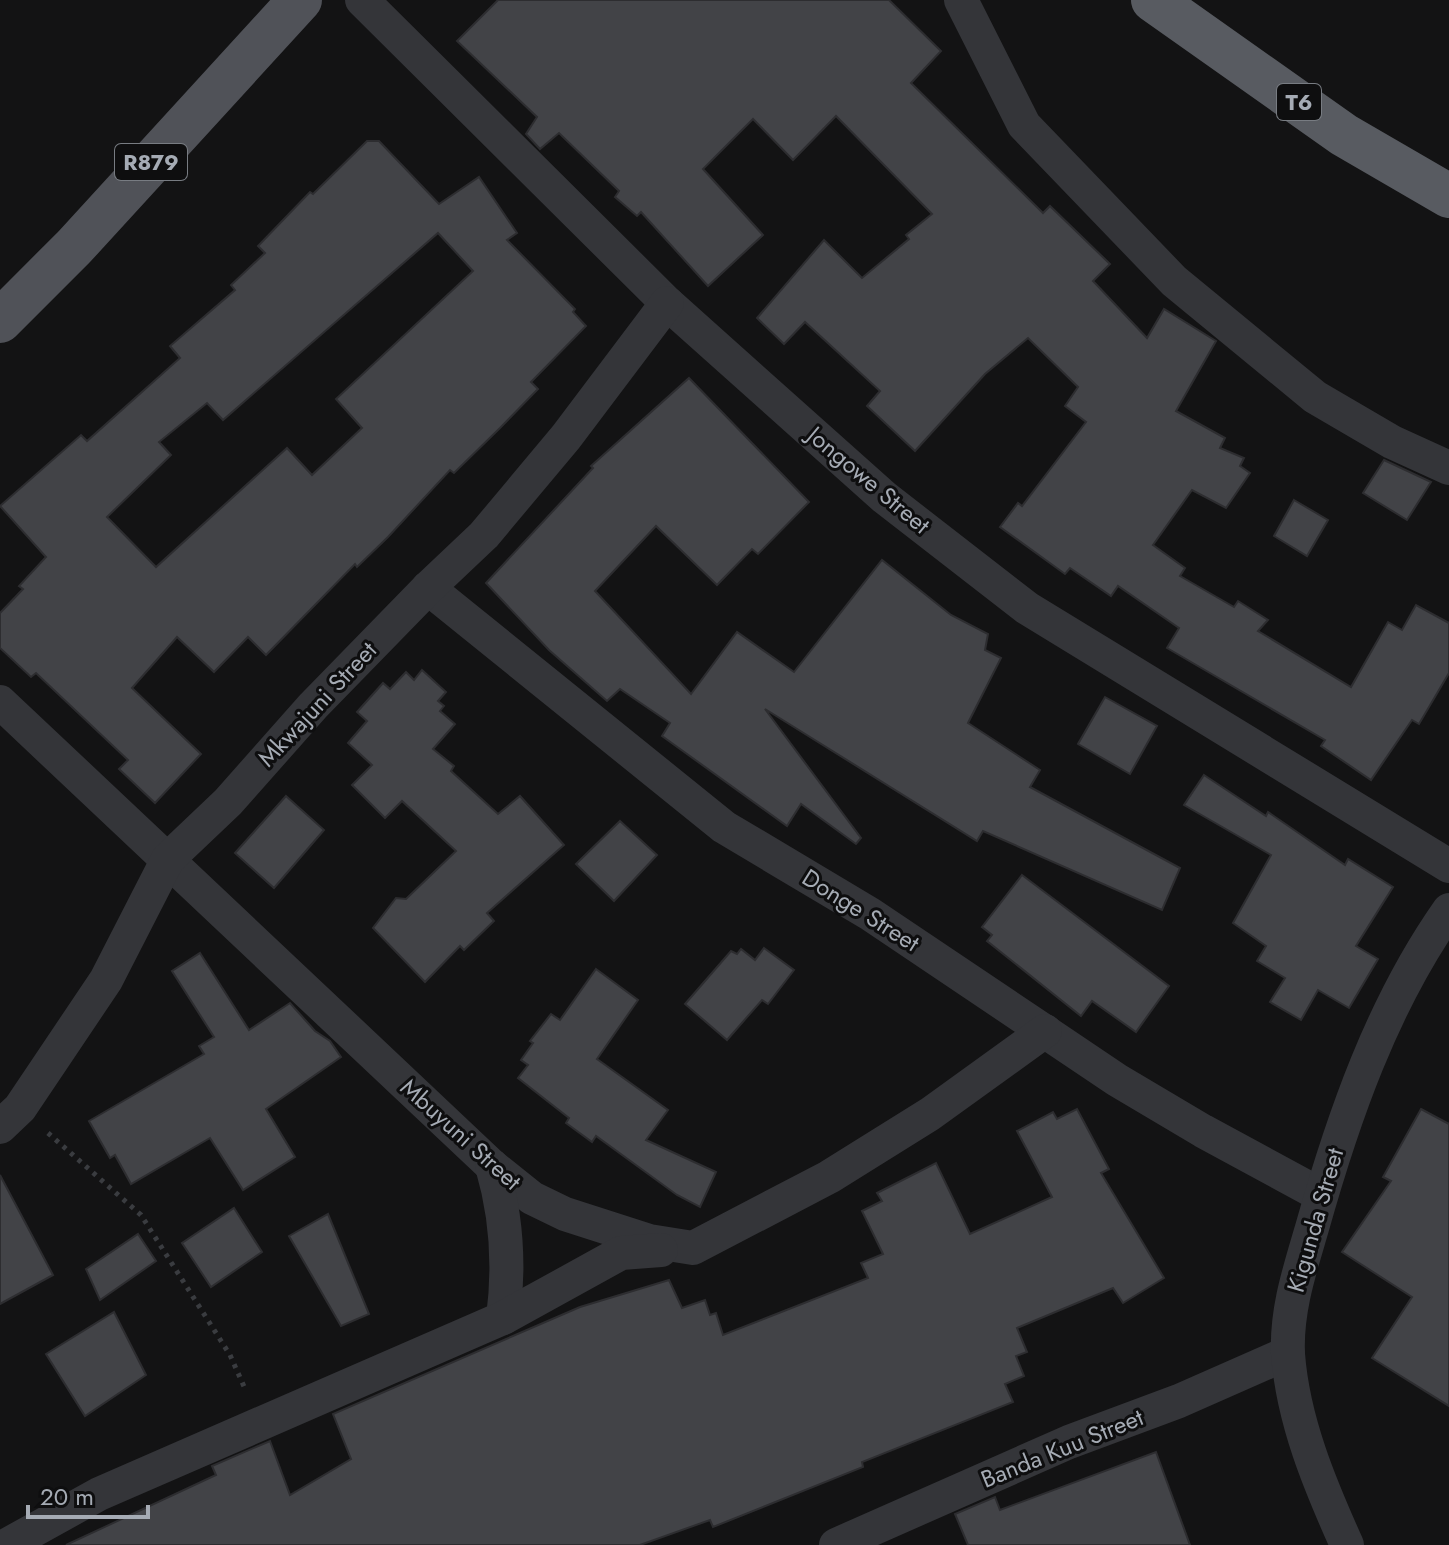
<svg xmlns="http://www.w3.org/2000/svg" width="1449" height="1545" viewBox="0 0 1449 1545" font-family="Jost,sans-serif">
	<style>
		.building { fill: #424347; stroke: #2d2d30; stroke-width: 2; fill-rule: evenodd }
		.lines { fill: none; stroke-linecap: round; stroke-linejoin: round }
		.path { stroke: #3a3c40; stroke-width: 5; stroke-dasharray: 4 6; stroke-linecap: butt }
		.minor { stroke: #343539; stroke-width: 34 }
		.primary { stroke: #505258; stroke-width: 44 }
		.trunk { stroke: #585b61; stroke-width: 44 }
		.labels { text-anchor: middle; dominant-baseline: central; stroke-width: 6; stroke-linejoin: round; paint-order: stroke }
		.shield { fill: #0e0e0f; stroke: #787c82; stroke-width: 2 }
		.shield-label { font-size: 22px; font-weight: bold; fill: #a5abb4 }
		.street-label { font-size: 24px; fill: #a5abb4; stroke: #0e0e0f }
	</style>
	<rect width="100%" height="100%" fill="#131314"/>
	<g class="building">
		<polygon points="498,0 889,0 941,51 911,83 1043,213 1050,206 1110,264 1093,281 1147,338 1164,309 1216,341 1176,411 1225,438 1220,448 1244,458 1240,466 1250,473 1226,508 1192,490 1153,545 1185,568 1180,576 1234,607 1238,601 1268,620 1258,631 1351,687 1388,622 1402,630 1416,605 1449,623 1449,673 1419,724 1412,720 1371,780 1321,746 1325,740 1167,648 1179,628 1118,586 1111,596 1070,568 1065,574 1000,527 1018,503 1022,506 1086,422 1065,406 1078,387 1028,338 985,374 915,451 867,406 880,391 805,322 784,344 757,318 824,240 862,278 909,239 906,235 932,214 836,116 793,160 753,119 703,169 763,235 708,286 641,212 637,216 615,197 619,191 559,133 540,149 526,134 537,117 457,41"/>
		<path d="M 367,141 L 379,141 L 439,204 L 479,177 L 517,233 L 507,240 L 575,309 L 573,312 L 586,326 L 531,382 L 538,389 L 500,428 L 454,473 L 450,470 L 388,537 L 357,567 L 355,564 L 266,655 L 248,637 L 214,672 L 177,637 L 132,688 L 201,754 L 155,803 L 119,769 L 128,760 L 36,673 L 31,677 L 0,648 L 0,613 L 23,589 L 19,586 L 46,557 L 0,506 L 81,435 L 87,441 L 180,358 L 170,346 L 235,290 L 231,285 L 265,253 L 258,246 L 310,192 L 313,194 ZM 438,233 L 473,271 L 336,399 L 362,428 L 312,475 L 287,448 L 156,567 L 107,517 L 171,455 L 159,442 L 207,403 L 223,420 Z"/>
		<polygon points="689,378 809,502 758,554 752,549 717,585 656,526 595,591 691,694 737,632 794,672 882,560 951,615 988,634 985,650 1001,658 968,723 1040,770 1030,787 1180,868 1162,910 983,831 977,841 765,709 861,838 856,844 801,804 787,826 662,736 670,723 620,689 607,701 549,650 486,583 593,468 591,466"/>
		<polygon points="1384,460 1431,482 1407,520 1363,493"/>
		<polygon points="1294,500 1328,520 1307,556 1274,536"/>
		<polygon points="422,670 446,692 438,701 444,706 440,711 455,724 433,749 454,766 451,771 498,814 520,796 564,845 487,913 494,921 464,950 460,946 425,982 373,928 396,898 406,899 456,851 402,801 385,818 352,785 372,765 348,743 367,721 357,712 383,683 390,689 406,672 414,680"/>
		<polygon points="1105,697 1157,726 1130,774 1078,744"/>
		<polygon points="1204,775 1266,816 1268,812 1345,865 1348,859 1393,887 1356,946 1378,959 1349,1008 1318,990 1301,1020 1270,1002 1285,978 1257,961 1266,946 1233,923 1271,855 1184,805"/>
		<polygon points="286,796 324,830 274,888 235,853"/>
		<polygon points="620,821 657,855 614,901 576,864"/>
		<polygon points="1022,875 1169,986 1136,1032 1092,1001 1081,1016 987,941 992,935 982,927"/>
		<polygon points="764,948 794,970 768,1004 762,1000 727,1040 685,1004 731,951 737,954 741,949 755,960"/>
		<polygon points="200,953 249,1030 290,1003 315,1031 330,1041 341,1057 266,1109 295,1157 243,1190 210,1138 131,1184 115,1155 110,1158 89,1121 204,1054 199,1046 214,1037 172,971"/>
		<polygon points="596,969 638,1000 597,1059 668,1110 646,1140 716,1172 700,1207 677,1195 596,1136 592,1142 566,1123 569,1118 518,1078 528,1065 521,1060 533,1043 530,1041 551,1014 560,1020"/>
		<polygon points="1077,1109 1109,1169 1101,1173 1164,1278 1123,1303 1113,1288 1017,1328 1027,1352 1016,1356 1024,1376 1005,1384 1013,1402 862,1462 863,1467 713,1527 710,1520 640,1545 66,1545 216,1475 212,1466 270,1441 290,1495 351,1459 333,1414 580,1307 669,1280 682,1308 705,1300 710,1315 716,1313 723,1335 868,1278 861,1263 883,1254 862,1211 882,1201 877,1193 936,1163 970,1234 1052,1197 1017,1131 1053,1112 1057,1119"/>
		<polygon points="1421,1109 1449,1124 1449,1406 1372,1358 1412,1297 1342,1252 1391,1181 1383,1177"/>
		<polygon points="0,1175 53,1275 0,1304"/>
		<polygon points="234,1208 262,1252 211,1287 182,1243"/>
		<polygon points="328,1214 369,1314 341,1326 289,1236"/>
		<polygon points="138,1234 156,1261 100,1300 86,1269"/>
		<polygon points="114,1312 146,1375 85,1416 46,1354"/>
		<polygon points="1156,1452 1190,1545 968,1545 955,1514 995,1497 1000,1510"/>
	</g>
	<g class="lines">
		<polyline class="path" points="48,1133 141,1215 230,1355 246,1391"/>
		<g class="minor">
			<polyline points="362,0 667,303 884,497 1027,608 1449,866"/>
			<polyline points="961,0 1024,125 1174,281 1315,397 1392,442 1449,468"/>
			<polyline points="428,588 724,827 870,914 1117,1080 1203,1131 1321,1195"/>
			<polyline points="0,702 492,1166 532,1198 565,1214 649,1241 693,1248 829,1177 930,1114 1045,1031"/>
			<polyline points="0,1127 20,1108 106,980 168,859 228,802 313,706 428,588 484,535 566,437 667,303"/>
			<path d="M 492,1166 C 507,1217 510,1265 503,1318"/>
			<polyline points="7,1545 99,1494 503,1318 621,1253 661,1250"/>
			<polyline points="836,1545 1069,1442 1179,1401 1288,1353"/>
			<path d="M 1347,1545 C 1320,1485 1293,1421 1288,1354 C 1286,1310 1300,1269 1312,1228 C 1343,1118 1382,1005 1449,910"/>
		</g>
		<polyline class="primary" points="0,321 74,247 300,0"/>
		<polyline class="trunk" points="1153,0 1344,135 1449,196"/>
	</g>
	<g class="labels">
		<g class="shield">
			<rect x="1277" y="84" width="44" height="36" rx="6"/>
			<rect x="115" y="144" width="72" height="36" rx="6"/>
		</g>
		<g class="shield-label">
			<text x="1299" y="102">T6</text>
			<text x="151" y="162">R879</text>
		</g>
		<g class="street-label">
			<text transform="translate(869 480) rotate(40)">Jongowe Street</text>
			<text transform="translate(317 704) rotate(-47)">Mkwajuni Street</text>
			<text transform="translate(861 910) rotate(32)">Donge Street</text>
			<text transform="translate(461 1134) rotate(42)">Mbuyuni Street</text>
			<text transform="translate(1315 1220) rotate(-74)">Kigunda Street</text>
			<text transform="translate(1062 1448) rotate(-22)">Banda Kuu Street</text>
		</g>
	</g>
	<path d="M28 1505v12h120v-12" fill="none" stroke="#a5abb4" stroke-width="4"/>
	<text x="40" y="1505" font-size="24" fill="#a5abb4" stroke="#0e0e0f" stroke-width="6" paint-order="stroke">20 m</text>
</svg>
